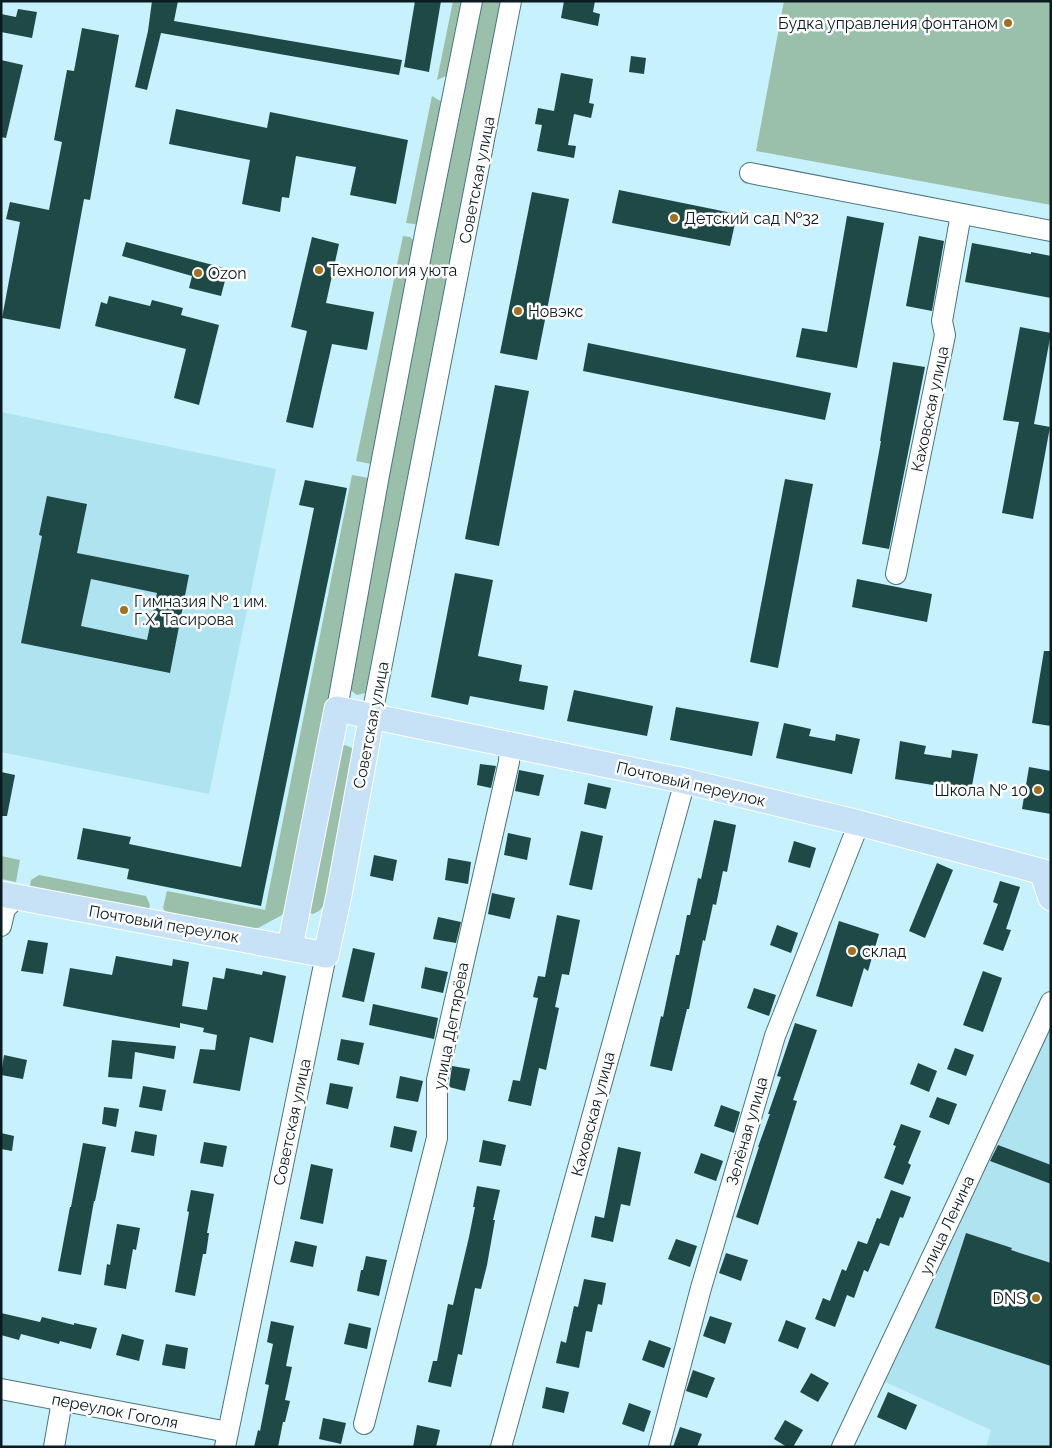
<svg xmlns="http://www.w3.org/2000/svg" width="1052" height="1448" viewBox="0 0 1052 1448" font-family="Raleway,sans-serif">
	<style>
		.built { fill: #afe3f0 }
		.green { fill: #9ac0ab }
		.building { fill: #1f4946; fill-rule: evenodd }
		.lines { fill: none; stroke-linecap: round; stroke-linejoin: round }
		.minor-casing { stroke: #4d757f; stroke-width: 22 }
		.major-casing { stroke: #fff; stroke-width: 27 }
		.minor { stroke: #fff; stroke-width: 20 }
		.major { stroke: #c7e1f7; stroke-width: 25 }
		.poi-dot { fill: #9f7223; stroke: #fff; stroke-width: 2 }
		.labels { text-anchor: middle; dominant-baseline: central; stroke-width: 5; stroke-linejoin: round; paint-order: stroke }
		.poi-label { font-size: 16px; fill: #0b1b1f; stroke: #fff; text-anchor: start }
		.street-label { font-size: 16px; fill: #0b1b1f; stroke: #fff }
	</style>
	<rect width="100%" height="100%" fill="#c6f1fd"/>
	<g class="built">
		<polygon points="1,412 276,469 209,794 1,752"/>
		<polygon points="1051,1016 1051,1447 986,1447 991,1430 883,1381"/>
	</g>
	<g class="green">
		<polygon points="453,1 467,1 453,73 437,80"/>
		<polygon points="481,1 503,1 366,693 357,695 349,689 347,680"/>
		<polygon points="784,1 1051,1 1051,205 756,151"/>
		<polygon points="432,96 447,105 423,225 406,223"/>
		<polygon points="403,236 410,237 415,242 376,465 356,461"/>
		<polygon points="352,475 374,479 291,899 282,915 258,928 238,927 166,913 163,908 167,891 265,910"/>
		<polygon points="345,745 352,748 356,752 325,904 319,911 313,914 308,912 338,749"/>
		<polygon points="1,856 20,860 16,882 1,879"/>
		<polygon points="39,875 146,896 150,905 148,911 34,889 30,886 31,880"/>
	</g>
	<g class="building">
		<polygon points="152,1 178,1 174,21 402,60 399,75 161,33 147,90 135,87 148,31"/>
		<polygon points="415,1 441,1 429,72 404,67"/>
		<polygon points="564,1 595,1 593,12 600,14 598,26 561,18"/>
		<polygon points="18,9 37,12 32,38 1,32 1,14 16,17"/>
		<polygon points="82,28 119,35 90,200 84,199 60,329 2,318 20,222 6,219 10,202 49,210 62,142 54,140 67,70 74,71"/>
		<polygon points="631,56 646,58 644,74 629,72"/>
		<polygon points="1,60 23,65 6,138 1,137"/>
		<polygon points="561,73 593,79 589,103 594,104 591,118 574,114 568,145 576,146 574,158 537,151 542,125 535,124 538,108 554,111"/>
		<polygon points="176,109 267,128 270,112 408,140 396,204 350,195 356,167 296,156 289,198 282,197 280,212 242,204 250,160 169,144"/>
		<polygon points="619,190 737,214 730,246 612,223"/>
		<polygon points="532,192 569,199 537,360 500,353"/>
		<polygon points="847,216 884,223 857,368 796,357 802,328 827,332"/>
		<polygon points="919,236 944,241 932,311 906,306"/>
		<polygon points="312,237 339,244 326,303 374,312 367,350 332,344 313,428 286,422 307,331 291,327"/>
		<polygon points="126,242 228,269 221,296 189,288 192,276 122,256"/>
		<polygon points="972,243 1031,254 1031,252 1051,256 1051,298 965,282"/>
		<polygon points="109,296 150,306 152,300 183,308 181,315 219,325 199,405 174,398 186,349 95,326 101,302 107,304"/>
		<polygon points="1020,327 1051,333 1034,424 1050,427 1033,519 1002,513 1019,422 1003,420"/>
		<polygon points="588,343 831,393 825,420 583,371"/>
		<polygon points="893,362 925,367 889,549 862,544 881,441 880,441"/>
		<polygon points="495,385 529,391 499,546 465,539"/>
		<polygon points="785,479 813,484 778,668 750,662"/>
		<polygon points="305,480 347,488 261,906 127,879 129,869 77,859 83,828 131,837 129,844 241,867 314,508 299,505"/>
		<path d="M 47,496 L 87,504 L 77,553 L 189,575 L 170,673 L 21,643 L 42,536 L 39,535 ZM 91,579 L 157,593 L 147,640 L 81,626 Z"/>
		<polygon points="455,573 493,580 478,656 522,665 519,681 548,686 544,710 470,696 468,705 431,697"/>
		<polygon points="857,579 932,594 927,622 852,607"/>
		<polygon points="1044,651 1051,651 1051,726 1032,723"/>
		<polygon points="574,690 653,706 647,736 567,721"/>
		<polygon points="676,707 759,722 752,756 670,740"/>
		<polygon points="784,723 811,729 809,736 835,741 836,734 860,739 852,774 776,758"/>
		<polygon points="900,741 926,746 924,754 951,758 952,750 978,754 971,791 895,779"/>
		<polygon points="480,764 496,766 491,788 477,785"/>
		<polygon points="1029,767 1051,771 1051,814 1022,809"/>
		<polygon points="519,770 544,775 539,796 515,791"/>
		<polygon points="1,772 15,775 7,816 1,816"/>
		<polygon points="588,783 611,788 606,809 584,804"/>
		<polygon points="714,820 736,825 727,872 723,871 716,905 713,904 705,941 703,940 689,1009 687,1009 672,1071 650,1066 661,1016 663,1017 676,955 679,955 687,915 690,915 698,878 701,879"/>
		<polygon points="581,831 603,836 592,890 569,885"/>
		<polygon points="508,833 531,838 527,860 504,855"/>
		<polygon points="794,841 816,848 810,868 788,862"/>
		<polygon points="374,855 397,860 393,881 370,876"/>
		<polygon points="448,858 471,862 468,884 445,880"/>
		<polygon points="937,863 953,870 925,938 909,931"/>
		<polygon points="1000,881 1020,887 1006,929 1011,930 1003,951 983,944 998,904 993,902"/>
		<polygon points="492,893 515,898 510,919 488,914"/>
		<polygon points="557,915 580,920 569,975 562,974 555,1007 559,1008 546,1070 539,1068 531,1106 508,1101 513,1080 520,1081 538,998 533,997 538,976 545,977"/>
		<polygon points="438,917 461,922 456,943 433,939"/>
		<polygon points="839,921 879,934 868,971 864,968 852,1007 816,996"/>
		<polygon points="777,925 798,933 791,953 770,945"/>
		<polygon points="28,940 48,943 43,974 21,971"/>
		<polygon points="353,948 375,953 364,1002 342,997"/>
		<polygon points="116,956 172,966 173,959 189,962 182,1006 207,1010 213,977 224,979 226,968 262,975 263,971 286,976 273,1043 250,1037 240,1091 193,1083 200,1049 215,1050 217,1035 203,1032 204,1028 180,1023 180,1028 63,1006 70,968 112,975"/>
		<polygon points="425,967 448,972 443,993 421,988"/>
		<polygon points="983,971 1002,978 983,1032 963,1025"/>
		<polygon points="754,988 776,995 769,1016 747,1008"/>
		<polygon points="373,1004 438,1018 434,1039 369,1025"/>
		<polygon points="795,1023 817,1030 793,1100 797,1101 758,1225 736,1217 759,1147 758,1147 770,1114 768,1114 781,1077 777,1076"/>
		<polygon points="341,1039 364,1043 359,1065 337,1060"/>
		<polygon points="112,1040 176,1046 174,1059 135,1052 132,1079 108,1077"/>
		<polygon points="955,1048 974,1055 966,1076 947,1069"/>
		<polygon points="4,1055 27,1060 23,1079 1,1075"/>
		<polygon points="918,1063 937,1071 929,1092 910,1084"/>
		<polygon points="452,1066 470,1069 465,1091 449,1087"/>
		<polygon points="400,1076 423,1081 418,1102 396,1098"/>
		<polygon points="330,1083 353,1087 348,1109 326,1104"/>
		<polygon points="143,1086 166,1090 162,1111 139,1107"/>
		<polygon points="937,1097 957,1104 949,1125 929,1117"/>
		<polygon points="721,1105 740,1112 734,1133 714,1126"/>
		<polygon points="104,1107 119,1109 116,1127 102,1124"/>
		<polygon points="901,1124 921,1131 908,1163 911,1165 903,1185 884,1178 896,1146 893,1145"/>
		<polygon points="394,1126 417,1131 412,1152 390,1147"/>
		<polygon points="135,1131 157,1135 154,1156 131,1152"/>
		<polygon points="1,1133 14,1136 12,1151 1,1149"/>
		<polygon points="483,1140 506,1145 501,1166 479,1162"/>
		<polygon points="204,1142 227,1146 223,1167 200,1163"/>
		<polygon points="83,1143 106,1147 95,1201 94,1201 81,1275 58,1271 70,1207 71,1207"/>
		<polygon points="998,1145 1051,1165 1051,1184 990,1161"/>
		<polygon points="618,1147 641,1152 630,1206 621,1204 613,1242 591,1237 595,1216 604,1218"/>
		<polygon points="701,1153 723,1161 716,1181 694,1173"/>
		<polygon points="311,1164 333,1169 323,1224 300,1219"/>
		<polygon points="477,1186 500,1190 493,1220 495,1220 487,1265 481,1289 475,1288 462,1355 458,1354 451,1387 428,1382 433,1361 437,1361 448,1304 453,1305 469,1237 475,1207 473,1207"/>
		<polygon points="191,1190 214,1194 207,1233 209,1233 206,1254 203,1254 195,1296 175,1292 189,1212 187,1211"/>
		<polygon points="891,1190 911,1197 903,1218 900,1217 889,1246 880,1243 868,1272 864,1270 854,1298 847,1295 835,1327 815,1319 823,1298 830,1301 842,1269 846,1271 858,1241 867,1244 877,1218 880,1219"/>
		<polygon points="117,1224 140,1228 136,1250 133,1249 126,1289 104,1285 107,1264 110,1265"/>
		<polygon points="966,1233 1012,1248 1011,1250 1051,1263 1051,1366 935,1328"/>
		<polygon points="676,1239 697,1246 690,1267 668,1259"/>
		<polygon points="295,1241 317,1246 313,1267 290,1262"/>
		<polygon points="726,1253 748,1260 741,1281 719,1273"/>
		<polygon points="366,1256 387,1260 379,1296 357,1291 361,1270 363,1270"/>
		<polygon points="584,1279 606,1283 602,1305 598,1304 592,1332 586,1331 579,1368 556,1363 561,1341 566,1343 574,1306 578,1307"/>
		<polygon points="1,1313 40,1322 42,1317 74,1325 74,1323 97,1328 91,1349 60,1341 59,1344 21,1334 19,1340 1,1335"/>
		<polygon points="710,1316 732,1323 725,1344 703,1336"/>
		<polygon points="786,1320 806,1328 798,1349 778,1341"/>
		<polygon points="271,1321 294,1326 286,1366 292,1367 285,1400 290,1401 285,1422 283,1422 278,1447 254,1447 258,1430 260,1431 269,1385 265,1384 273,1344 267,1342"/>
		<polygon points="349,1323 371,1328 367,1349 344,1344"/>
		<polygon points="122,1334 144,1340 139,1361 116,1355"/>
		<polygon points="649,1340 671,1348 664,1368 642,1360"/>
		<polygon points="166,1344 188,1348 185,1369 162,1365"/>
		<polygon points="693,1370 715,1378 707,1398 686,1391"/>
		<polygon points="811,1373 829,1383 818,1402 800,1392"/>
		<polygon points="546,1387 569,1392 564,1413 542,1408"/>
		<polygon points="888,1392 917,1405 906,1430 877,1417"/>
		<polygon points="629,1403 651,1411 644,1432 622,1424"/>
		<polygon points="323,1418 346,1423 341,1444 319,1439"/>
		<polygon points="785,1420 803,1430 793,1447 787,1447 774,1439"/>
		<polygon points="417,1425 440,1430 436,1447 413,1447"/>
		<polygon points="680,1427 702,1434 697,1447 673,1447"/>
	</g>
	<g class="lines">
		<g class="minor-casing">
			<g id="minor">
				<polyline points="750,173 1051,231"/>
				<polyline points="896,574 945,335 942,321 961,214"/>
				<polyline points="337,709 379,475 425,234 472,1"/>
				<polyline points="372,715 511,1"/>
				<polyline points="1,926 5,909 17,897"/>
				<polyline points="1,1389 228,1432"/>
				<polyline points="364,1424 437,1138 437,1080 509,762 510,745"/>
				<polyline points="54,1447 62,1401"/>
				<polyline points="225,1447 326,955"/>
				<polyline points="501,1447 685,781"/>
				<polyline points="659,1447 701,1288 775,1036 859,823"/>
				<polyline points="842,1447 959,1200 1051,1002"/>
			</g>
		</g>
		<g class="major-casing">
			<g id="major">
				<polyline points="1042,872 1051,898"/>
				<polyline points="1,894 326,955 339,895 372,715"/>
				<polyline points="290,947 337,709 685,781 859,823 1051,874"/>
			</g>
		</g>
		<use href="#minor" class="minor"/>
		<use href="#major" class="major"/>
	</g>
	<g class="poi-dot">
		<circle cx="1008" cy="23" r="5"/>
		<circle cx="674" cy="218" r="5"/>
		<circle cx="319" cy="270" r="5"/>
		<circle cx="198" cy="273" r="5"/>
		<circle cx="518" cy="311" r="5"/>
		<circle cx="124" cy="610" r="5"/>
		<circle cx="1038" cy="790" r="5"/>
		<circle cx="852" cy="951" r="5"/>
		<circle cx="1036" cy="1298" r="5"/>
	</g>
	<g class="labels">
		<g class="poi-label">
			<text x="998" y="23" text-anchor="end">Будка управления фонтаном</text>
			<text x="684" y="218">Детский сад №32</text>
			<text x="329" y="270">Технология уюта</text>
			<text x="208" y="273">Ozon</text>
			<text x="528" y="311">Новэкс</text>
			<text x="134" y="601">Гимназия № 1 им.<tspan x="134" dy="18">Г.Х. Тасирова</tspan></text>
			<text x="1028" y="790" text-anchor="end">Школа № 10</text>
			<text x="862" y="951">склад</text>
			<text x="1026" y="1298" text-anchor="end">DNS</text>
		</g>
		<g class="street-label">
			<text transform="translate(477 180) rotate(-79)">Советская улица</text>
			<text transform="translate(930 409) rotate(-78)">Каховская улица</text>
			<text transform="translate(371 725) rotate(-79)">Советская улица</text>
			<text transform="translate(691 784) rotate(13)">Почтовый переулок</text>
			<text transform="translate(164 924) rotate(10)">Почтовый переулок</text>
			<text transform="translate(451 1026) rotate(-79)">улица Дегтярёва</text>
			<text transform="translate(593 1114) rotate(-75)">Каховская улица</text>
			<text transform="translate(292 1122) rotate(-78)">Советская улица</text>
			<text transform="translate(747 1131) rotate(-74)">Зелёная улица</text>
			<text transform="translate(947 1225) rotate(-65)">улица Ленина</text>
			<text transform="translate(115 1411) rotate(11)">переулок Гоголя</text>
		</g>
	</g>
	<rect width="1052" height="1448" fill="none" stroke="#0b1b1f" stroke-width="5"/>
</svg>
